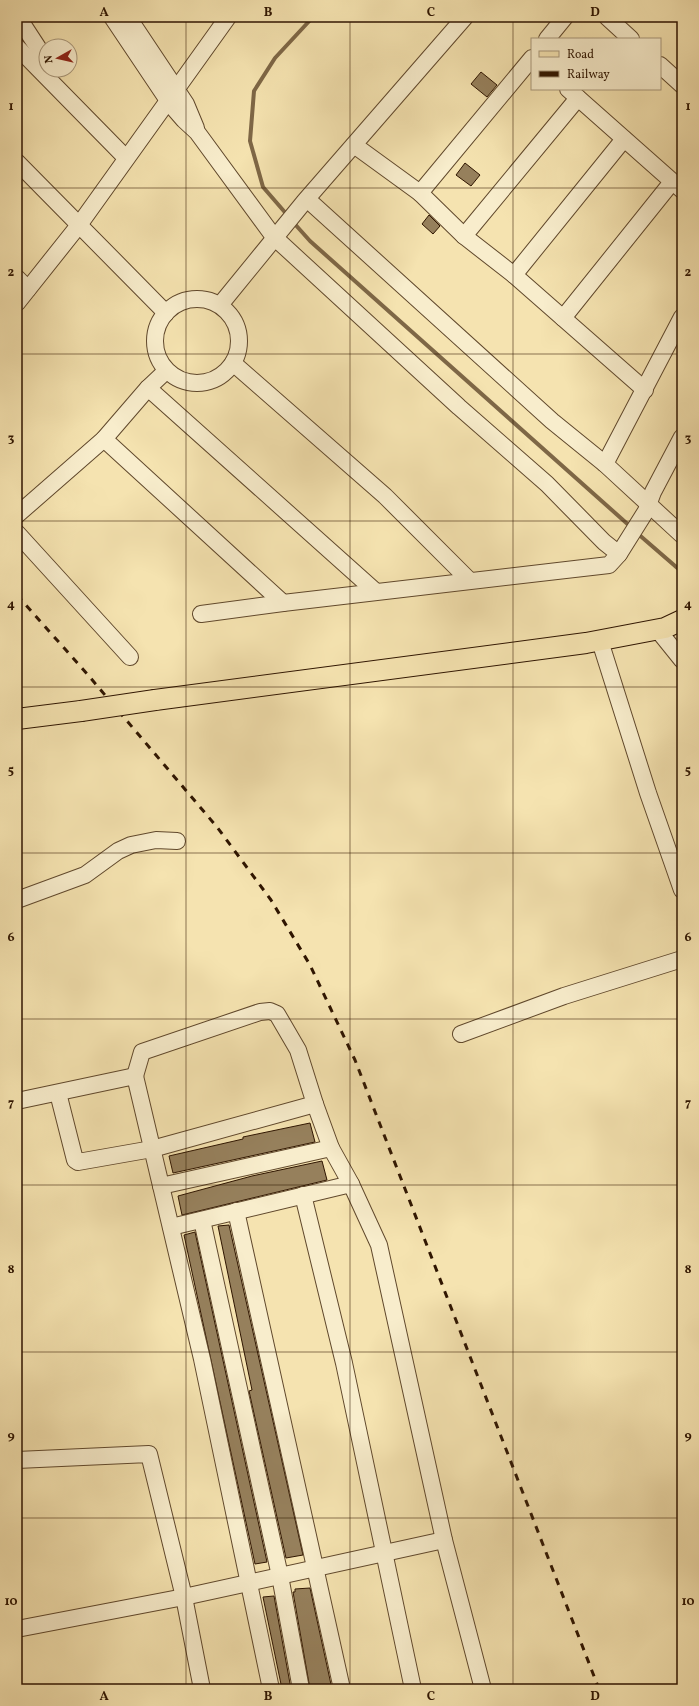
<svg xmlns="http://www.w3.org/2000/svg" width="699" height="1706" viewBox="0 0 699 1706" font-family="Vollkorn,serif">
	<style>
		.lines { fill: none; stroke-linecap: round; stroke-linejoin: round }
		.stream { stroke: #7e6746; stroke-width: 4 }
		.building { fill: #96805c; stroke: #2f1500 }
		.minor-casing { stroke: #60482c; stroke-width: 18 }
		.major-casing { stroke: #2f1500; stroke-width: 22 }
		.minor { stroke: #f8edcc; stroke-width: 16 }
		.major { stroke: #f5e3b0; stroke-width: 20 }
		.rail { stroke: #2f1500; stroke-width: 3; stroke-dasharray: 7 7; stroke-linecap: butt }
		.major-bridge-casing { stroke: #2f1500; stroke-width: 22; stroke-linecap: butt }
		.major-bridge { stroke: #f5e3b0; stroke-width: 20 }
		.grid { fill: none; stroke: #2f1500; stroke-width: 1; stroke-opacity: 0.55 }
		.neatline { fill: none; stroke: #2f1500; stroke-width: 1.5 }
		.grid-label { font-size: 13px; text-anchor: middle; font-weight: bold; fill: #2f1500 }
	</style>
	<rect width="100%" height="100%" fill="#f5e3b0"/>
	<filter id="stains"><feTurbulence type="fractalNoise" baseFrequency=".005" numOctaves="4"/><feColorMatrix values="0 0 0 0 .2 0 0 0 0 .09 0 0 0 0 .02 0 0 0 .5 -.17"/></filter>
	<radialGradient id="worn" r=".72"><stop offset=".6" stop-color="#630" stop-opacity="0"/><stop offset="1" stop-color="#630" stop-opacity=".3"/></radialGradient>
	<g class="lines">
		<g class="stream">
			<polyline points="289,217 263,187 250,141 254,91 275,58 313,17"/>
			<polyline points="293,222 310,241 632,528"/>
			<polyline points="637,533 682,572"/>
		</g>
	</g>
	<g class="building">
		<polygon points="481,72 497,85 487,97 471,84"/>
		<polygon points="465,163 480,175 471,186 456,175"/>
		<polygon points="429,215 440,226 433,234 422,224"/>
		<polygon points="310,1123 315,1142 173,1173 169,1156 243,1139 243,1137"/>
		<polygon points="322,1161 327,1180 182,1215 178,1196 252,1176"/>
		<polygon points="229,1225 303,1555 286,1558 249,1391 252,1390 218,1226"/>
		<polygon points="195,1232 267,1562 255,1564 184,1235"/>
		<polygon points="310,1588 332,1689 310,1689 293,1592 295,1592 295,1589"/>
		<polygon points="274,1596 291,1689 282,1689 263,1597"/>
	</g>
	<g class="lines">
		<g class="minor-casing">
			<g id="minor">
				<polyline points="18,17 46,60"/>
				<polyline points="128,17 186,104 196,128"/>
				<polyline points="607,17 631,39"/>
				<polyline points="547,39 565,17"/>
				<polyline points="17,47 126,158"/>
				<polyline points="660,65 682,85"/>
				<polyline points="568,89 682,190"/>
				<polyline points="354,145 420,193 464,236 514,275 645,390"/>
				<polyline points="17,162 166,313"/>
				<polyline points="420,193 532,58"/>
				<polyline points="307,199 552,421 605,464 682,535"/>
				<polyline points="464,236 578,98"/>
				<polyline points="514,275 624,139"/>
				<polyline points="17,278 28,289"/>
				<circle cx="197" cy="341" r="42"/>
				<polyline points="17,303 79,225 228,17"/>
				<polyline points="220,305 304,202 465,17"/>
				<polyline points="563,318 672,182"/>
				<polyline points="233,363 385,496 469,580"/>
				<polyline points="148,388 375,591"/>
				<polyline points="104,439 283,603 609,565 619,554 604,542 547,484 459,407 274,237 197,132 184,120 171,105 112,17"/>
				<polyline points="605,464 682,317"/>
				<polyline points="17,515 104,439 148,388 166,371"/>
				<polyline points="17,533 130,657"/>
				<polyline points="619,554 646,511 653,492 682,437"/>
				<polyline points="201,614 283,603"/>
				<polyline points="657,629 682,660"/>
				<polyline points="600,641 648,793 682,890"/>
				<polyline points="17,900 85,875 118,851 131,845 156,840 177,841"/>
				<polyline points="461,1034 564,996 682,959"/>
				<polyline points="135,1076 142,1052 260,1012 270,1011 277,1014 298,1050 315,1104"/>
				<polyline points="58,1093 75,1160 78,1162 152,1149 315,1104 331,1148"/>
				<polyline points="17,1101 135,1076 202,1359 271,1689"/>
				<polyline points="161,1186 331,1148 351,1184"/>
				<polyline points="303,1195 344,1363 413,1689"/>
				<polyline points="236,1211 342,1689"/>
				<polyline points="202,1220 280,1576 301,1689"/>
				<polyline points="171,1227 351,1184 379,1245 444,1540 483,1689"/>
				<polyline points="17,1460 149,1454 184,1597 202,1689"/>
				<polyline points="17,1629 184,1597 444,1540"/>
			</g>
		</g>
		<g class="major-casing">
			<g id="major">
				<polyline points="155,700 586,643 665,628 682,620"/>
				<polyline points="17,719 81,711"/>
			</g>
		</g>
		<use href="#minor" class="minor"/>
		<use href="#major" class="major"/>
		<polyline class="rail" points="17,595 88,675 217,827 271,900 310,965 355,1060 599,1689"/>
		<g class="major-bridge-casing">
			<polyline id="major-bridge" points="81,711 155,700"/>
		</g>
		<use href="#major-bridge" class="major-bridge"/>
	</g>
	<path class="grid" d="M 186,17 L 186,1689M 350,17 L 350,1689M 513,17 L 513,1689M 17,188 L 682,188M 17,354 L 682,354M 17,521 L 682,521M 17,687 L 682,687M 17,853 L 682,853M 17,1019 L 682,1019M 17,1185 L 682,1185M 17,1352 L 682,1352M 17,1518 L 682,1518"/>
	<rect width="699" height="1706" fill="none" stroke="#f5e3b0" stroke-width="44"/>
	<rect x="531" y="38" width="130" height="52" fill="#f8edcc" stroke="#a8977a"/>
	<rect x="539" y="51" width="20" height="6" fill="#f5e3b0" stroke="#a8977a"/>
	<text x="567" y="58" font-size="12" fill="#2f1500">Road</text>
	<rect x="539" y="71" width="20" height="6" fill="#2f1500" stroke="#a8977a"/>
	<text x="567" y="78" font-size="12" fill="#2f1500">Railway</text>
	<g transform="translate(58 58) rotate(262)"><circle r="19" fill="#f8edcc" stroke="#a8977a"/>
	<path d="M0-3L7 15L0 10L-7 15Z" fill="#8f2418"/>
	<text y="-6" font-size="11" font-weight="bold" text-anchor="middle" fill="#2f1500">N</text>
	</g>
	<rect x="22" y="22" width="655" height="1662" class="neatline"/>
	<g class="grid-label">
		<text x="104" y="16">A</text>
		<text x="268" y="16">B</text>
		<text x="431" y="16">C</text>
		<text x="595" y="16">D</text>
		<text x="11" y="110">1</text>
		<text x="688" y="110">1</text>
		<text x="11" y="276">2</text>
		<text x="688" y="276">2</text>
		<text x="11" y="442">3</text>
		<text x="688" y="442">3</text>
		<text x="11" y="608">4</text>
		<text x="688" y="608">4</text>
		<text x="11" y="774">5</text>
		<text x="688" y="774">5</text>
		<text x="11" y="941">6</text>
		<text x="688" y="941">6</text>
		<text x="11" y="1107">7</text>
		<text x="688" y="1107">7</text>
		<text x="11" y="1273">8</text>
		<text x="688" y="1273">8</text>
		<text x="11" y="1439">9</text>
		<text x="688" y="1439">9</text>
		<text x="11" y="1605">10</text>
		<text x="688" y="1605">10</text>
		<text x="104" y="1700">A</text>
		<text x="268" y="1700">B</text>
		<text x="431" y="1700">C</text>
		<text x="595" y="1700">D</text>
	</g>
	<rect width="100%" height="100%" filter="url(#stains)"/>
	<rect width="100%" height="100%" fill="url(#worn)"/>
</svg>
